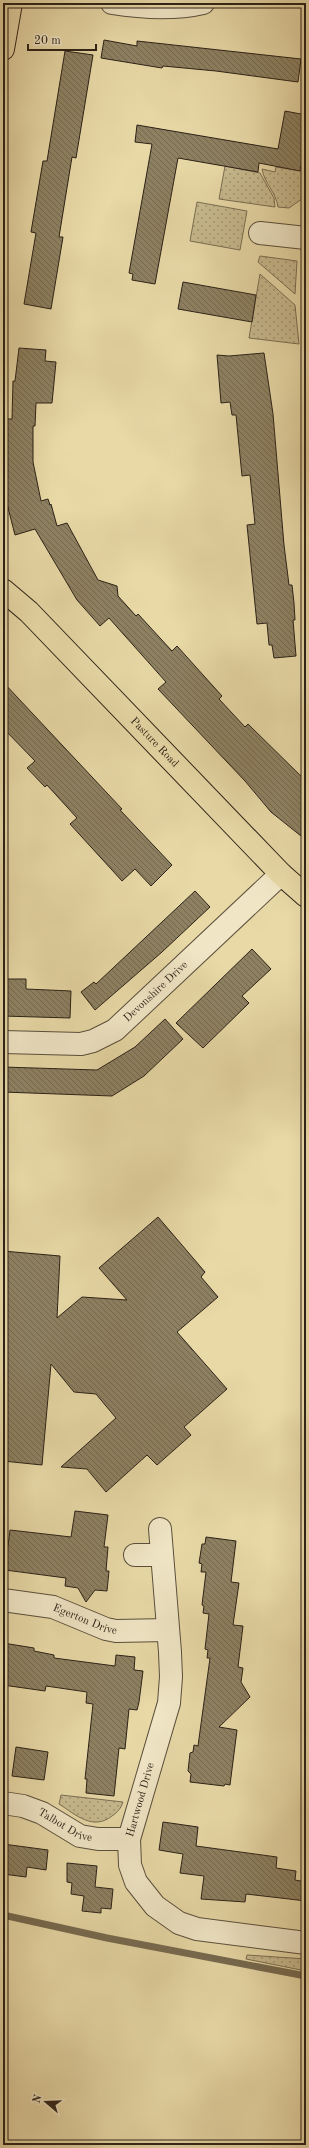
<svg xmlns="http://www.w3.org/2000/svg" width="309" height="2148" viewBox="0 0 309 2148" font-family="'Old Standard TT',serif">
	<style>
		.grass { fill: url(#grass-dots); stroke: #7a6e53 }
		.lines { fill: none; stroke-linecap: round; stroke-linejoin: round }
		.stream { stroke: #766a50; stroke-width: 7 }
		.building { fill: url(#building-back-hatch); stroke: #2b2117 }
		.minor-casing { stroke: #5a4f3b; stroke-width: 24 }
		.major-casing { stroke: #2b2117; stroke-width: 24 }
		.minor { stroke: #f0e6c6; stroke-width: 22 }
		.major { stroke: #e8d9a7; stroke-width: 22 }
		.labels { text-anchor: middle; dominant-baseline: central; stroke-width: 3; stroke-linejoin: round; paint-order: stroke }
		.street-label { font-size: 11px; fill: #2b2117; stroke: #f0e6c6 }
	</style>
	<defs>
		<pattern id="grass-dots" width="8" height="8" patternUnits="userSpaceOnUse"><rect width="8" height="8" fill="#c8ba8f"/><path d="M2 2h.1M6 6h.1" fill="none" stroke="#a39774" stroke-width="1.8" stroke-linecap="round"/></pattern>
		<pattern id="building-back-hatch" width="6" height="6" patternUnits="userSpaceOnUse"><rect width="6" height="6" fill="#8d8162"/><path d="M-1 5l2 2M0 0l6 6M5-1l2 2" fill="none" stroke="#736950"/></pattern>
	</defs>
	<rect width="100%" height="100%" fill="#e8d9a7"/>
	<filter id="stains"><feTurbulence type="fractalNoise" baseFrequency=".005" numOctaves="4"/><feColorMatrix values="0 0 0 0 .2 0 0 0 0 .09 0 0 0 0 .02 0 0 0 .5 -.17"/></filter>
	<radialGradient id="worn" r=".72"><stop offset=".6" stop-color="#630" stop-opacity="0"/><stop offset="1" stop-color="#630" stop-opacity=".3"/></radialGradient>
	<g class="grass">
		<path d="M 306,140 L 306,196 L 289,208 L 278,207 C 276,192 264,183 262,169 L 275,172 L 276,167 L 301,171 Z"/>
		<polygon points="225,166 260,173 274,198 275,207 219,199"/>
		<polygon points="197,202 247,211 240,250 190,241"/>
		<polygon points="260,256 297,261 295,294 258,262"/>
		<polygon points="304,264 306,266 305,348 302,296 304,290"/>
		<polygon points="260,274 295,305 299,344 249,338"/>
		<path d="M 61,1795 L 123,1802 C 121,1808 118,1812 112,1816 C 93,1831 76,1815 59,1804 Z"/>
		<polygon points="247,1955 306,1959 306,1971 246,1959"/>
	</g>
	<g class="lines">
		<polyline class="stream" points="3,1915 107,1938 306,1976"/>
	</g>
	<g class="building">
		<polygon points="104,40 137,46 137,41 301,59 298,82 216,71 163,66 162,68 101,58"/>
		<polygon points="65,51 93,55 76,158 72,157 59,237 63,237 51,309 24,304 36,233 31,232 43,161 47,161"/>
		<polygon points="285,111 306,115 306,137 300,171 259,163 258,172 178,158 155,284 132,280 133,274 129,273 152,144 135,142 137,125 278,149"/>
		<polygon points="183,282 256,295 252,322 178,309"/>
		<polygon points="19,348 46,350 45,361 56,362 52,403 36,403 35,426 33,426 33,462 41,501 48,499 50,505 51,504 57,526 67,523 98,580 117,586 118,596 136,616 138,614 172,651 177,646 222,696 219,699 245,727 248,724 306,781 306,840 271,812 245,781 158,689 166,682 109,618 100,626 77,600 35,529 15,535 3,488 3,441 7,441 7,419 12,419 13,381 15,381"/>
		<polygon points="264,353 273,414 284,545 289,585 292,585 294,603 295,620 293,620 296,656 274,658 272,645 269,645 267,623 257,624 247,525 255,524 250,475 242,476 236,415 232,415 230,402 221,403 217,355 229,356"/>
		<polygon points="3,682 122,809 120,810 172,865 151,886 135,869 122,881 70,824 77,818 47,785 45,787 27,768 35,761 3,728"/>
		<polygon points="195,891 210,907 162,952 95,1010 81,992 94,982 96,984"/>
		<polygon points="252,949 271,969 242,996 249,1003 203,1048 176,1023"/>
		<polygon points="3,979 26,979 26,989 71,991 70,1018 3,1016"/>
		<polygon points="165,1019 183,1039 144,1076 112,1096 3,1092 3,1067 97,1070 135,1047"/>
		<polygon points="158,1217 205,1272 201,1277 218,1297 177,1332 227,1389 184,1427 191,1435 157,1465 147,1455 106,1492 87,1469 61,1467 116,1418 96,1394 74,1392 51,1364 42,1465 3,1461 3,1251 60,1256 57,1318 82,1297 127,1300 99,1268"/>
		<polygon points="75,1511 108,1515 104,1547 108,1547 106,1571 109,1571 107,1591 95,1590 86,1602 78,1588 65,1586 66,1578 5,1570 10,1530 71,1537"/>
		<polygon points="206,1537 236,1541 231,1582 239,1583 233,1625 243,1626 238,1667 243,1668 241,1682 250,1697 219,1727 237,1730 230,1785 225,1784 224,1786 190,1782 191,1774 188,1771 190,1753 193,1752 194,1745 198,1746 210,1658 207,1658 208,1650 205,1649 209,1614 203,1613 204,1606 202,1605 206,1572 201,1572 202,1564 199,1563 202,1544 205,1544"/>
		<polygon points="3,1643 34,1648 34,1651 54,1655 54,1658 115,1666 116,1655 135,1657 134,1670 143,1671 139,1702 137,1710 129,1709 125,1749 119,1748 114,1796 86,1793 87,1779 85,1779 93,1704 86,1703 87,1692 46,1686 45,1691 3,1685"/>
		<polygon points="16,1747 48,1752 44,1780 12,1776"/>
		<polygon points="163,1822 198,1827 196,1846 277,1857 276,1868 296,1871 295,1880 306,1882 306,1901 246,1894 245,1902 201,1899 204,1876 180,1873 183,1854 159,1850"/>
		<polygon points="3,1844 48,1850 46,1870 27,1867 26,1877 3,1874"/>
		<polygon points="67,1863 97,1866 95,1887 113,1889 111,1909 101,1908 101,1913 82,1911 84,1896 71,1894 72,1883 67,1882"/>
	</g>
	<g class="lines">
		<g class="minor-casing">
			<g id="minor">
				<path d="M 112,3 C 143,8 173,10 203,3"/>
				<polyline points="260,233 306,238"/>
				<path id="s1" d="M 3,1042 L 81,1044 L 93,1041 L 115,1030 L 281,874"/>
				<polyline points="160,1529 170,1652 171,1677 169,1703 129,1839 130,1865 136,1882 155,1906 179,1923 197,1929 306,1943"/>
				<polyline points="135,1555 162,1555"/>
				<path id="s2" d="M 3,1600 L 53,1607 L 106,1629 L 116,1631 L 168,1630"/>
				<path id="s3" d="M 3,1803 L 23,1806 L 42,1813 L 80,1836 L 98,1839 L 129,1839"/>
			</g>
		</g>
		<g class="major-casing">
			<g id="major">
				<polyline points="3,49 11,3"/>
				<path id="s4" d="M 3,590 L 29,612 L 281,874 L 306,896"/>
			</g>
		</g>
		<use href="#minor" class="minor"/>
		<use href="#major" class="major"/>
	</g>
	<g class="labels">
		<g class="street-label">
			<text stroke="none"><textPath href="#s4" startOffset="215">Pasture Road</textPath></text>
			<text stroke="none"><textPath href="#s1" startOffset="171">Devonshire Drive</textPath></text>
			<text stroke="none"><textPath href="#s2" startOffset="85">Egerton Drive</textPath></text>
			<text transform="translate(141 1800) rotate(-74)">Hartwood Drive</text>
			<text stroke="none"><textPath href="#s3" startOffset="67">Talbot Drive</textPath></text>
		</g>
	</g>
	<rect width="309" height="2148" fill="none" stroke="#e8d9a7" stroke-width="16"/>
	<rect x="4" y="4" width="301" height="2140" fill="none" stroke="#2b2117" stroke-width="2"/>
	<rect x="8" y="8" width="293" height="2132" fill="none" stroke="#2b2117"/>
	<g transform="translate(46 2102) rotate(289)" stroke="#f0e6c6" stroke-width="3" paint-order="stroke">
	<path d="M0-3L7 15L0 10L-7 15Z" fill="#2b2117"/>
	<text y="-6" font-size="11" font-weight="bold" text-anchor="middle" fill="#2b2117">N</text>
	</g>
	<path d="M28 44v6h68v-6" fill="none" stroke="#2b2117" stroke-width="2"/>
	<text x="34" y="44" font-size="12" fill="#2b2117" stroke="#f0e6c6" stroke-width="3" paint-order="stroke">20 m</text>
	<rect width="100%" height="100%" filter="url(#stains)"/>
	<rect width="100%" height="100%" fill="url(#worn)"/>
</svg>
